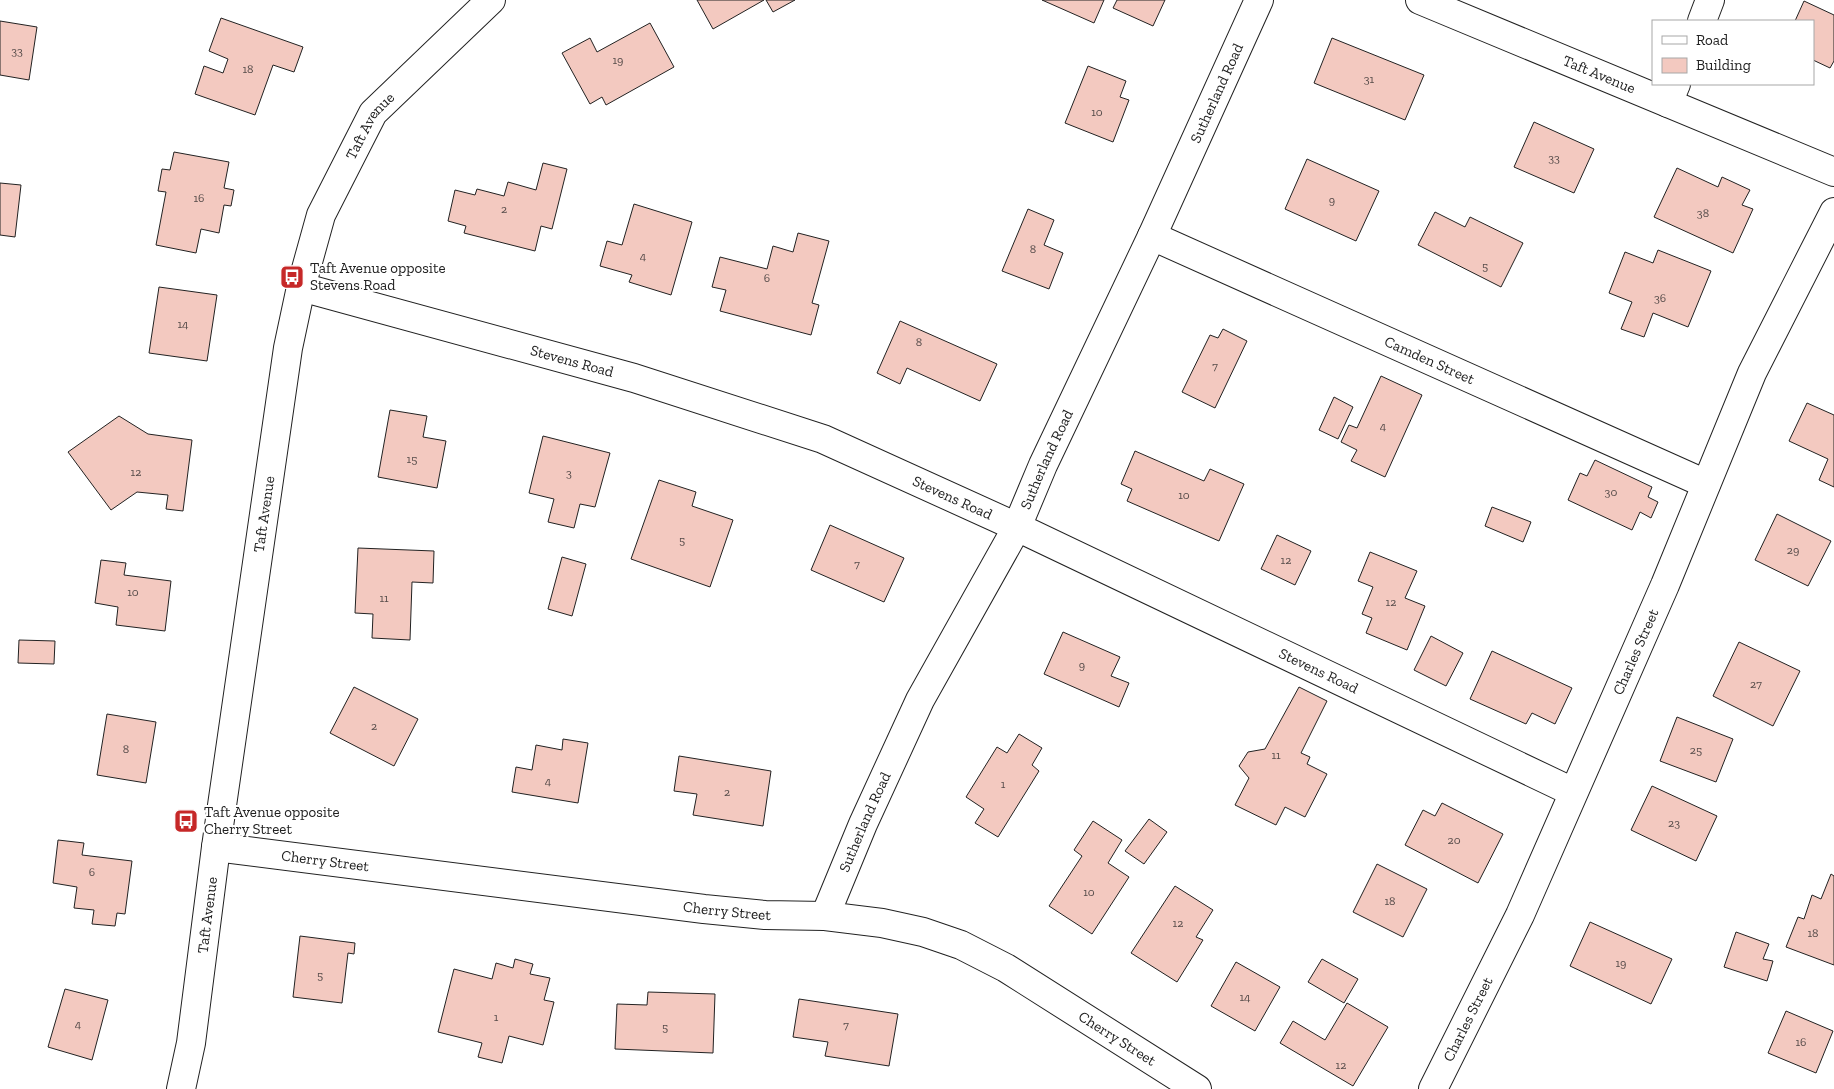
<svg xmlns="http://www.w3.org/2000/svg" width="1834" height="1089" viewBox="0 0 1834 1089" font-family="'Zilla Slab',serif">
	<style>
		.building { fill: #f3c9c0; stroke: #222 }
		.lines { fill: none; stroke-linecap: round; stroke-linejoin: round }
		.street-casing { stroke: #222; stroke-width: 30 }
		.secondary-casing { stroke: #222; stroke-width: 30 }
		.street { stroke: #fff; stroke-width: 28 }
		.secondary { stroke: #fff; stroke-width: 28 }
		.labels { text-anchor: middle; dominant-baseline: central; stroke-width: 4; stroke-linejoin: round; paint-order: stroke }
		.number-label { font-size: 12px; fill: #564c4a }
		.street-label { font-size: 15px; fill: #222; stroke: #fff }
		.poi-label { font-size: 15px; fill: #222; stroke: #fff; text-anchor: start }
	</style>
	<rect width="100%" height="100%" fill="#fff"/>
	<g class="building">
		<polygon points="697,0 764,0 713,29"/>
		<polygon points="766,0 795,0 773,12"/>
		<polygon points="1042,0 1104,0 1094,23"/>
		<polygon points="1117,0 1165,0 1153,26 1113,8"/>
		<polygon points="1804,1 1834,15 1834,61 1830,68 1813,60 1813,21 1795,21"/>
		<polygon points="221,18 303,47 294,72 273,65 255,115 195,94 204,66 223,73 228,59 209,51"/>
		<polygon points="0,21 37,27 29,80 0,75"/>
		<polygon points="650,23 674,67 606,105 602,97 590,104 562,53 590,38 597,52"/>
		<polygon points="1332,38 1424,75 1405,120 1314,83"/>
		<polygon points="1088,66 1126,81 1120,97 1129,100 1113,142 1065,123"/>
		<polygon points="1534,122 1594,149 1574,193 1514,167"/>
		<polygon points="174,152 229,162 224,188 234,190 231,206 224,205 219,233 201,229 196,253 156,245 166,192 158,191 162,169 170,170"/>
		<polygon points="1307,159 1379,191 1356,241 1285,209"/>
		<polygon points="543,163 567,169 552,229 541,226 535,251 464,233 466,226 448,221 455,190 475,195 477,189 504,196 508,182 536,190"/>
		<polygon points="1677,168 1718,187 1722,177 1750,190 1742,205 1753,209 1733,253 1654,217"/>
		<polygon points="0,183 21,185 15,237 0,235"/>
		<polygon points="634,204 692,222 671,295 629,282 632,275 600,266 607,241 622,245"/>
		<polygon points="1028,209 1054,220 1044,245 1063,253 1049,289 1002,271"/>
		<polygon points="1435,212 1465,227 1470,217 1523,243 1501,287 1418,245"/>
		<polygon points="798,233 829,241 812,303 819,305 811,335 720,311 726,290 712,287 720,257 767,269 773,246 793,252"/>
		<polygon points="1658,250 1711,271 1688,327 1653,313 1644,337 1621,329 1632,302 1609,293 1625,252 1653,263"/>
		<polygon points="159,287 217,295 207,361 149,353"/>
		<polygon points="900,321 997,364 980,401 907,368 900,384 877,373"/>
		<polygon points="1223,329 1247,341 1215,408 1182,392 1210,335 1218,338"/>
		<polygon points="1381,376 1422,395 1385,477 1351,461 1357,450 1341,442 1349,425 1357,428"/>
		<polygon points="1334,397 1353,407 1338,439 1319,430"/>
		<polygon points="1807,403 1834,415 1834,487 1819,480 1828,459 1789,441"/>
		<polygon points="390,410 427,416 423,437 446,441 437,488 378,477"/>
		<polygon points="119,416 148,434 192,440 183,511 166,509 168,495 137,492 111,510 68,452"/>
		<polygon points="543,436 610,453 595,507 580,504 574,528 548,522 554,499 529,493"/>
		<polygon points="1135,451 1204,481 1210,469 1244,484 1219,541 1127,501 1132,489 1121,484"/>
		<polygon points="1595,460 1652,487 1648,497 1658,502 1651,518 1640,512 1632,530 1568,500 1580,473 1587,476"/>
		<polygon points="659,480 696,492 692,506 733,520 710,587 631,559"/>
		<polygon points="1492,507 1531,522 1523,542 1485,526"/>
		<polygon points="1777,514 1831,541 1808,586 1755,560"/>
		<polygon points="830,525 904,558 884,602 811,570"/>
		<polygon points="1277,535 1311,551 1295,585 1261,569"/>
		<polygon points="358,548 434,551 433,583 412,582 410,640 372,638 373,614 355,613"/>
		<polygon points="1370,552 1417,571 1405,598 1425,606 1407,650 1366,633 1372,618 1362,614 1373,587 1358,581"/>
		<polygon points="562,557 586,564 572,616 548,609"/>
		<polygon points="101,560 126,563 124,575 171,581 165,631 116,625 118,607 95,603"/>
		<polygon points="1063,632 1120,657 1111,676 1129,683 1119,707 1044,674"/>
		<polygon points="1431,636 1463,653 1446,686 1414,670"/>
		<polygon points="19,640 55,641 54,664 18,663"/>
		<polygon points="1739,642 1800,671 1773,726 1713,696"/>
		<polygon points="1492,651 1572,688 1555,724 1532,713 1526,724 1470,699"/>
		<polygon points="354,687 418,719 394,766 330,733"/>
		<polygon points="1299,687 1327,701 1301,753 1310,757 1307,764 1327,774 1305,817 1285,807 1276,825 1235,805 1249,778 1239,766 1248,752 1265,749"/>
		<polygon points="107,714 156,722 146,783 97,775"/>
		<polygon points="1677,717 1733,739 1716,782 1660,761"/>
		<polygon points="1019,734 1042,748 1032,765 1039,771 998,837 975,823 984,809 966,797 997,747 1007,753"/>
		<polygon points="563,739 588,743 578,803 512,792 516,767 532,770 536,745 562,750"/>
		<polygon points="679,756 771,771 763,826 693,815 697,794 674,791"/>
		<polygon points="1652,786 1717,816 1696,861 1631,830"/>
		<polygon points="1442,803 1503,834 1478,883 1405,845 1423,810 1435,816"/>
		<polygon points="1149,819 1167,832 1144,864 1125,851"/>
		<polygon points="1093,821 1122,840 1108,863 1129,877 1092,934 1049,906 1082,856 1074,850"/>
		<polygon points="58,840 84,843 82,855 132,861 125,914 117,913 115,926 92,924 94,910 74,908 77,887 53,883"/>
		<polygon points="1377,864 1427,889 1403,937 1353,912"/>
		<polygon points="1831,874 1834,876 1834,965 1786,947 1798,917 1804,919 1812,895 1821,899"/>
		<polygon points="1175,886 1213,910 1196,937 1203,940 1177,982 1131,953"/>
		<polygon points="1590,922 1672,959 1651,1004 1570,966"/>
		<polygon points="1736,932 1769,944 1763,959 1773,961 1767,981 1724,967"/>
		<polygon points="300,936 355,943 354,954 348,953 342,1003 293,997"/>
		<polygon points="515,959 533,964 530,974 550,978 544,1000 554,1002 543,1045 509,1036 502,1063 478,1057 482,1043 438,1032 454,969 492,979 496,963 513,968"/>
		<polygon points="1322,959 1358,979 1344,1003 1308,982"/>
		<polygon points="1236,962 1280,987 1255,1031 1211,1006"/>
		<polygon points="65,989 108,1000 92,1060 48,1047"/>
		<polygon points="648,992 715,994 713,1053 615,1049 617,1004 647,1005"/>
		<polygon points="799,999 898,1014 889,1066 825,1056 828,1042 793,1037"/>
		<polygon points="1347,1003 1388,1027 1353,1086 1280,1043 1293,1021 1325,1040"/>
		<polygon points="1786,1011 1833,1031 1816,1073 1768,1053"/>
	</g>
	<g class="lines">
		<g class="street-casing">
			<g id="street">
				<polyline points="1702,21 1710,0"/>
				<polyline points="1668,103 1676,84"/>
				<path id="s1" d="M 1152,236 L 1706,484"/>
				<path id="s2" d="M 301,287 L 634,378 L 823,439 L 1017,527 L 1573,792"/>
				<path id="s3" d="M 216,847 L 704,909 L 765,915 L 825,916 L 882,923 L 923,932 L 961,945 L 1006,968 L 1197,1089"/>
				<path id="s4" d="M 825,916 L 863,824 L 920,700 L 1017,527 L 1043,465 L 1152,236 L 1259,0"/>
				<path id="s5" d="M 1433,1089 L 1520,915 L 1665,585 L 1752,373 L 1834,212"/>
			</g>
		</g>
		<g class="secondary-casing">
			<g id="secondary">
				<path id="s6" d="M 1420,0 L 1834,172"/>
				<path id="s7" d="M 181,1089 L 191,1043 L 216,847 L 288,348 L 301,287 L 321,215 L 373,113 L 491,0"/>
			</g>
		</g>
		<use href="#street" class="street"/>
		<use href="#secondary" class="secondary"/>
	</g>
	<defs>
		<g id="bus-square" transform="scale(1.25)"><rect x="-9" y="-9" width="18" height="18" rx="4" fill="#c62828" stroke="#fff"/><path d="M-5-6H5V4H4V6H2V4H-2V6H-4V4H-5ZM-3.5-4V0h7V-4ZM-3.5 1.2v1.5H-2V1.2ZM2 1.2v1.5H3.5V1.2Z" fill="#fff"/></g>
	</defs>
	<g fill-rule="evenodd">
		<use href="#bus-square" x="292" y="277"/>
		<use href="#bus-square" x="186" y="821"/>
	</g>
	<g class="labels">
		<g class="number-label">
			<text x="17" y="51">33</text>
			<text x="618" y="60">19</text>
			<text x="248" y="69">18</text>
			<text x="1369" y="79">31</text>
			<text x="1097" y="112">10</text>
			<text x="1554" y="158">33</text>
			<text x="199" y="198">16</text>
			<text x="1332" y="200">9</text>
			<text x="504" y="209">2</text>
			<text x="1703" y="213">38</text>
			<text x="1033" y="249">8</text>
			<text x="643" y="256">4</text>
			<text x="1485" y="266">5</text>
			<text x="767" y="278">6</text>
			<text x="1660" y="298">36</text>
			<text x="183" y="324">14</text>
			<text x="919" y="342">8</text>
			<text x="1215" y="366">7</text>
			<text x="1383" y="426">4</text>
			<text x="412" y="459">15</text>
			<text x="136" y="472">12</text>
			<text x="569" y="473">3</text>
			<text x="1611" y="492">30</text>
			<text x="1184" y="495">10</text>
			<text x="682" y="540">5</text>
			<text x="1793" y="550">29</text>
			<text x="1286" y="560">12</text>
			<text x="857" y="564">7</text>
			<text x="133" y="592">10</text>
			<text x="384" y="598">11</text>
			<text x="1391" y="602">12</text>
			<text x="1082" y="665">9</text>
			<text x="1756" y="684">27</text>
			<text x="374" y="726">2</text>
			<text x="126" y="749">8</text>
			<text x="1696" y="750">25</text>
			<text x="1276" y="755">11</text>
			<text x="548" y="781">4</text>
			<text x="1003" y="784">1</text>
			<text x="727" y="792">2</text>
			<text x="1674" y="823">23</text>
			<text x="1454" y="840">20</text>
			<text x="92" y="872">6</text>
			<text x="1089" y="892">10</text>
			<text x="1390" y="901">18</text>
			<text x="1178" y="923">12</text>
			<text x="1813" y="933">18</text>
			<text x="1621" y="963">19</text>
			<text x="320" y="975">5</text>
			<text x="1245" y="997">14</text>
			<text x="496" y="1017">1</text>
			<text x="78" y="1024">4</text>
			<text x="846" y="1025">7</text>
			<text x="665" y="1027">5</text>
			<text x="1801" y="1042">16</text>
			<text x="1341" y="1065">12</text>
		</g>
		<g class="street-label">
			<text stroke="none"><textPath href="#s6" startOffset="194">Taft Avenue</textPath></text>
			<text stroke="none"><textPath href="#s4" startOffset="912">Sutherland Road</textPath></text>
			<text stroke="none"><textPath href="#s7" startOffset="988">Taft Avenue</textPath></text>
			<text stroke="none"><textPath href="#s1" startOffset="304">Camden Street</textPath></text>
			<text stroke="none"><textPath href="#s2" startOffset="281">Stevens Road</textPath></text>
			<text stroke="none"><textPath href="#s4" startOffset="508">Sutherland Road</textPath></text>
			<text stroke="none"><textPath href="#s2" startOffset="686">Stevens Road</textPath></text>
			<text stroke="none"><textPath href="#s7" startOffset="581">Taft Avenue</textPath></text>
			<text stroke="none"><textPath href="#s5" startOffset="482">Charles Street</textPath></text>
			<text stroke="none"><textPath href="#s2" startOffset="1091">Stevens Road</textPath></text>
			<text stroke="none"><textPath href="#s4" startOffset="102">Sutherland Road</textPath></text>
			<text stroke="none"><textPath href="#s3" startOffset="110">Cherry Street</textPath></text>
			<text stroke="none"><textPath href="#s3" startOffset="515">Cherry Street</textPath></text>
			<text stroke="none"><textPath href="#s7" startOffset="176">Taft Avenue</textPath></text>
			<text stroke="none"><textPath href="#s5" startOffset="78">Charles Street</textPath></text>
			<text stroke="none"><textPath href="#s3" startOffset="935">Cherry Street</textPath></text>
		</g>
		<g class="poi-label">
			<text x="310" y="268">Taft Avenue opposite<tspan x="310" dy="17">Stevens Road</tspan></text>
			<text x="204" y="812">Taft Avenue opposite<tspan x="204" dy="17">Cherry Street</tspan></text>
		</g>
	</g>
	<rect x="1652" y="20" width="162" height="65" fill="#ffffff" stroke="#a7a7a7"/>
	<rect x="1662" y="36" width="25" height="8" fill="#ffffff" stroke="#a7a7a7"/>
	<text x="1696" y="45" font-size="15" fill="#222222">Road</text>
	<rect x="1662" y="58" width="25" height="15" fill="#f3c9c0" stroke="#a7a7a7"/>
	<text x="1696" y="70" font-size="15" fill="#222222">Building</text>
</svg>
